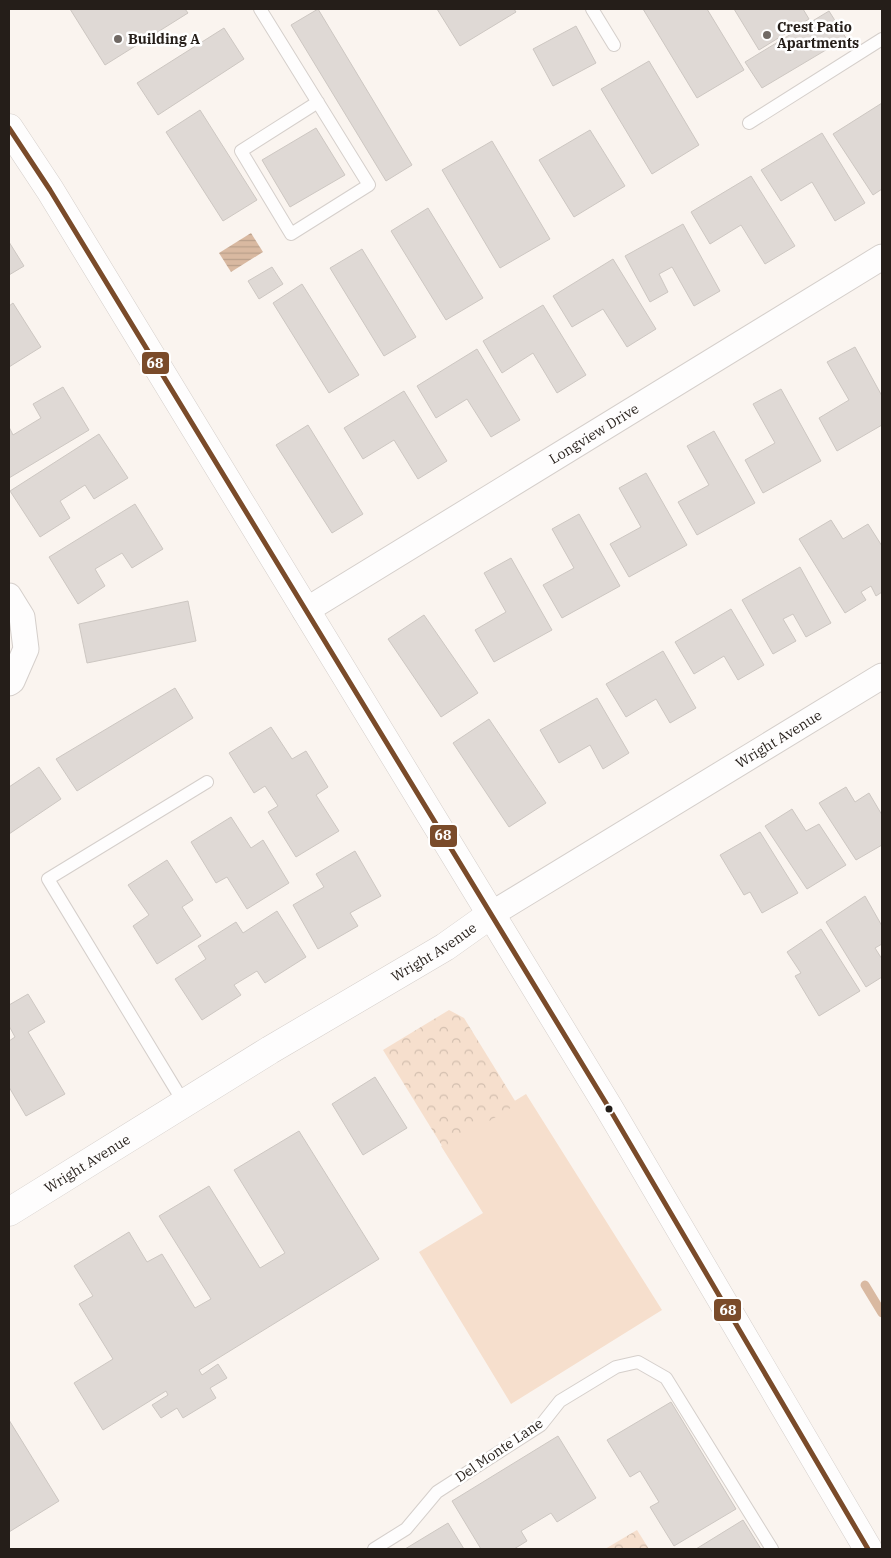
<svg xmlns="http://www.w3.org/2000/svg" width="891" height="1558" viewBox="0 0 891 1558" font-family="'IBM Plex Serif',serif">
	<style>
		.grass { fill: #f6dfcd }
		.forest { fill: url(#forest-crowns) }
		.water { fill: url(#water-rules) }
		.lines { fill: none; stroke-linecap: round; stroke-linejoin: round }
		.stream { stroke: #d9b9a1; stroke-width: 9 }
		.building { fill: #dfd9d5; stroke: #cdc7c2 }
		.lane-casing { stroke: #d5cfcb; stroke-width: 14 }
		.street-casing { stroke: #d5cfcb; stroke-width: 27 }
		.secondary-casing { stroke: #d5cfcb; stroke-width: 29 }
		.lane { stroke: #fefdfd; stroke-width: 12 }
		.street { stroke: #fefdfd; stroke-width: 25 }
		.secondary { stroke: #fefdfd; stroke-width: 28 }
		.bus-1-casing { stroke: #fff; stroke-width: 9 }
		.bus-1 { stroke: #7a4b2a; stroke-width: 5 }
		.poi-dot { fill: #706964; stroke: #fff; stroke-width: 2 }
		.bus-dot { fill: #251e19; stroke: #fff; stroke-width: 2 }
		.labels { text-anchor: middle; dominant-baseline: central; stroke-width: 5; stroke-linejoin: round; paint-order: stroke }
		.poi-label { font-size: 14px; font-weight: bold; fill: #251e19; stroke: #fff; text-anchor: start }
		.street-label { font-size: 14px; fill: #251e19; stroke: #fff }
		.line-badge { stroke: #fff; stroke-width: 2 }
		.badge-label { font-size: 14px; text-anchor: middle; font-weight: bold; fill: #fff }
	</style>
	<defs>
		<pattern id="forest-crowns" width="20" height="18" patternUnits="userSpaceOnUse" patternTransform="scale(1.25)"><rect width="20" height="18" fill="#f6dfcd"/><path d="M2 6a3 3 0 1 1 6 0M12 15a3 3 0 1 1 6 0" fill="none" stroke="#d3bfaf"/></pattern>
		<pattern id="water-rules" width="6" height="5" patternUnits="userSpaceOnUse" patternTransform="scale(1.25)"><rect width="6" height="5" fill="#d9b9a1"/><path d="M0 2.5h6" fill="none" stroke="#ba9f8a"/></pattern>
	</defs>
	<rect width="100%" height="100%" fill="#faf4ef"/>
	<polygon class="grass" points="526,1094 662,1310 511,1404 419,1252 483,1213 441,1146"/>
	<g class="forest">
		<polygon points="449,1010 464,1018 517,1104 444,1149 383,1050"/>
		<polygon points="637,1530 649,1549 605,1549"/>
	</g>
	<polygon class="water" points="251,233 263,252 231,272 219,253"/>
	<g class="lines">
		<polyline class="stream" points="865,1285 882,1313"/>
	</g>
	<g class="building">
		<polygon points="70,9 185,9 188,13 105,65"/>
		<polygon points="318,9 412,165 386,181 291,25"/>
		<polygon points="437,9 514,9 516,12 460,46"/>
		<polygon points="643,9 707,9 744,70 697,98"/>
		<polygon points="734,9 803,9 809,19 759,50"/>
		<polygon points="829,11 846,38 762,88 745,62"/>
		<polygon points="576,26 596,63 553,86 533,49"/>
		<polygon points="224,28 244,59 158,115 137,83"/>
		<polygon points="649,61 699,145 652,174 601,89"/>
		<polygon points="882,103 882,189 873,195 833,134"/>
		<polygon points="200,110 257,200 223,221 166,132"/>
		<polygon points="316,128 345,175 290,207 262,160"/>
		<polygon points="590,130 625,186 574,217 539,160"/>
		<polygon points="822,133 865,203 835,221 812,182 781,201 761,170"/>
		<polygon points="492,141 550,239 500,268 442,170"/>
		<polygon points="751,176 795,246 765,264 741,225 710,244 691,212"/>
		<polygon points="428,208 483,298 446,320 391,231"/>
		<polygon points="683,224 720,291 694,306 672,267 659,274 668,292 650,302 625,256"/>
		<polygon points="9,242 24,266 9,275"/>
		<polygon points="362,249 416,337 384,356 330,268"/>
		<polygon points="613,259 656,329 627,347 603,309 572,327 553,296"/>
		<polygon points="272,267 283,284 259,299 248,281"/>
		<polygon points="302,284 359,375 329,393 273,303"/>
		<polygon points="13,303 41,347 9,367 9,306"/>
		<polygon points="543,305 586,375 557,393 533,353 502,373 483,341"/>
		<polygon points="855,347 882,396 882,425 837,451 819,418 849,400 827,362"/>
		<polygon points="477,349 520,420 491,437 467,399 436,418 417,386"/>
		<polygon points="63,387 89,430 9,478 9,427 13,435 41,418 33,404"/>
		<polygon points="781,389 821,461 763,493 745,460 775,443 753,404"/>
		<polygon points="404,391 447,461 418,479 394,440 363,459 344,428"/>
		<polygon points="308,425 363,514 332,533 276,445"/>
		<polygon points="714,431 755,503 697,535 678,502 709,485 687,446"/>
		<polygon points="99,434 128,478 94,499 85,485 60,501 70,518 40,537 10,491"/>
		<polygon points="646,473 687,545 629,577 610,544 641,527 619,488"/>
		<polygon points="135,504 163,549 132,568 122,553 95,569 105,586 78,604 49,557"/>
		<polygon points="579,514 620,586 562,618 543,585 574,568 552,529"/>
		<polygon points="831,520 843,539 868,524 882,546 882,592 876,596 871,586 861,592 866,600 845,613 799,539"/>
		<polygon points="511,558 552,630 494,662 475,630 506,612 484,573"/>
		<polygon points="800,567 831,623 806,637 793,614 783,619 796,641 773,654 742,600"/>
		<polygon points="188,601 196,641 87,663 79,624"/>
		<polygon points="731,609 764,665 738,680 724,656 694,674 675,642"/>
		<polygon points="424,615 478,693 441,717 388,639"/>
		<polygon points="663,651 696,708 670,723 656,699 626,717 606,684"/>
		<polygon points="175,688 193,718 77,791 56,759"/>
		<polygon points="597,698 629,753 603,769 590,745 559,763 540,730"/>
		<polygon points="489,719 546,803 509,827 453,743"/>
		<polygon points="271,727 292,759 306,751 328,787 316,795 339,831 296,857 268,812 278,806 265,786 254,793 229,753"/>
		<polygon points="39,767 61,799 9,834 9,787"/>
		<polygon points="846,787 855,802 869,793 882,815 882,845 856,860 819,803"/>
		<polygon points="792,809 806,831 819,824 846,865 807,889 765,826"/>
		<polygon points="231,817 251,848 263,840 289,883 247,909 227,877 216,883 191,842"/>
		<polygon points="760,832 798,893 762,913 750,892 744,895 720,855"/>
		<polygon points="355,851 381,896 350,913 358,926 318,949 293,905 324,887 316,874"/>
		<polygon points="167,860 193,900 182,907 201,936 157,964 133,926 149,915 128,885"/>
		<polygon points="865,896 882,926 882,944 875,948 882,959 882,977 866,987 826,922"/>
		<polygon points="277,911 306,957 265,983 257,971 234,985 241,995 202,1020 175,979 206,959 198,946 236,922 243,933"/>
		<polygon points="821,929 860,991 819,1016 795,976 801,973 787,952"/>
		<polygon points="28,994 45,1022 28,1032 65,1094 26,1116 9,1087 9,1041 15,1037 9,1026 9,1005"/>
		<polygon points="375,1077 407,1128 363,1155 332,1104"/>
		<polygon points="299,1131 379,1259 199,1370 202,1375 218,1364 227,1378 210,1388 216,1398 183,1418 177,1408 161,1418 152,1405 168,1395 166,1391 103,1430 74,1383 113,1359 79,1304 93,1296 74,1266 129,1232 147,1262 162,1254 195,1308 211,1299 159,1216 209,1186 260,1268 285,1253 234,1170"/>
		<polygon points="671,1402 736,1509 674,1546 650,1507 659,1502 640,1471 630,1477 607,1440"/>
		<polygon points="9,1420 59,1501 9,1532"/>
		<polygon points="558,1436 596,1498 557,1522 551,1513 521,1531 527,1541 514,1549 481,1549 452,1501"/>
		<polygon points="743,1520 761,1549 696,1549"/>
		<polygon points="448,1523 464,1549 405,1549"/>
	</g>
	<g class="lines">
		<g class="lane-casing">
			<g id="lane">
				<polyline points="260,9 369,185 291,234 241,151 318,102"/>
				<polyline points="592,9 614,45"/>
				<polyline points="749,123 882,39"/>
				<polyline points="184,1103 48,879 207,782"/>
				<polyline points="374,1549 406,1529 437,1492 541,1425 560,1401 616,1367 638,1362 666,1378 772,1549"/>
			</g>
		</g>
		<g class="street-casing">
			<g id="street">
				<polyline points="9,596 22,617 26,649 12,681 9,683"/>
				<path id="s1" d="M 305,611 L 882,257"/>
				<path id="s2" d="M 490,915 L 882,676"/>
			</g>
		</g>
		<g class="secondary-casing">
			<g id="secondary">
				<polyline points="9,128 50,190 609,1108 868,1549"/>
				<path id="s3" d="M 9,1212 L 270,1050 L 445,947 L 490,915"/>
			</g>
		</g>
		<use href="#lane" class="lane"/>
		<use href="#street" class="street"/>
		<use href="#secondary" class="secondary"/>
		<g class="bus-1-casing">
			<polyline id="bus-1" points="9,128 50,190 609,1108 868,1549"/>
		</g>
		<use href="#bus-1" class="bus-1"/>
	</g>
	<g class="poi-dot">
		<circle cx="767" cy="35" r="5"/>
		<circle cx="118" cy="39" r="5"/>
	</g>
	<circle class="bus-dot" cx="609" cy="1109" r="4.5"/>
	<g class="labels">
		<g class="poi-label">
			<text x="777" y="27">Crest Patio<tspan x="777" dy="16">Apartments</tspan></text>
			<text x="128" y="39">Building A</text>
		</g>
		<g class="street-label">
			<text stroke="none"><textPath href="#s1" startOffset="339">Longview Drive</textPath></text>
			<text stroke="none"><textPath href="#s2" startOffset="338">Wright Avenue</textPath></text>
			<text stroke="none"><textPath href="#s3" startOffset="498">Wright Avenue</textPath></text>
			<text stroke="none"><textPath href="#s3" startOffset="92">Wright Avenue</textPath></text>
			<text transform="translate(499 1450) rotate(-34)">Del Monte Lane</text>
		</g>
	</g>
	<g class="line-badge">
		<rect x="141" y="351" width="29" height="24" rx="5" fill="#7a4b2a"/>
		<rect x="429" y="824" width="29" height="24" rx="5" fill="#7a4b2a"/>
		<rect x="713" y="1298" width="29" height="24" rx="5" fill="#7a4b2a"/>
	</g>
	<g class="badge-label">
		<text x="155" y="368">68</text>
		<text x="443" y="840">68</text>
		<text x="728" y="1315">68</text>
	</g>
	<rect width="891" height="1558" fill="none" stroke="#251e19" stroke-width="20"/>
</svg>
